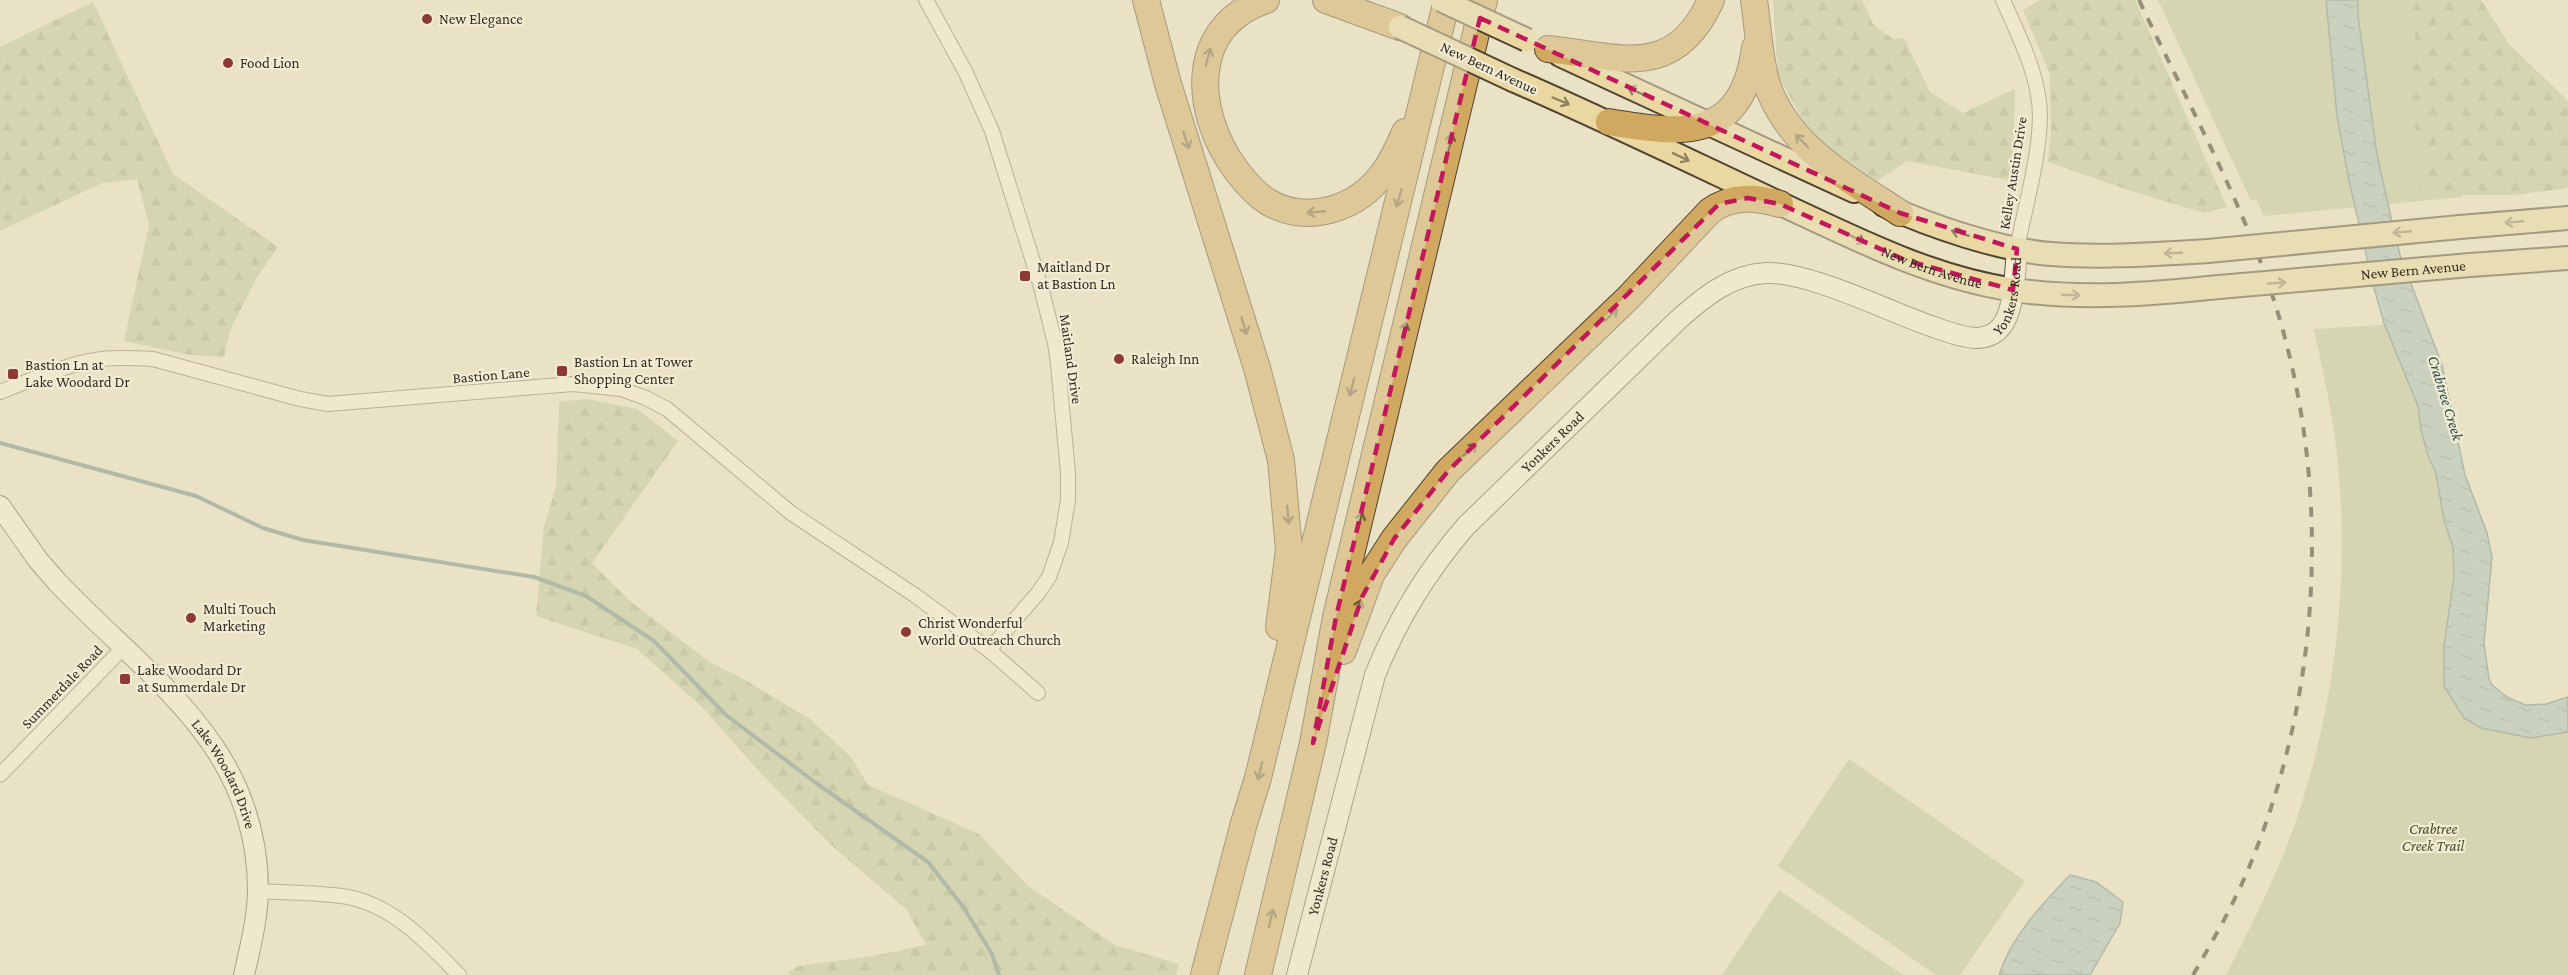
<svg xmlns="http://www.w3.org/2000/svg" width="2568" height="975" viewBox="0 0 2568 975" font-family="'Crimson Pro',serif">
	<style>
		.green { fill: #bdc69b }
		.forest { fill: url(#forest-firs) }
		.water { fill: url(#water-ripples); stroke: #6e8a86; stroke-width: 1.5 }
		.lines { fill: none; stroke-linecap: round; stroke-linejoin: round }
		.stream { stroke: #6e8a86; stroke-width: 4 }
		.street-casing { stroke: #83745d; stroke-width: 16 }
		.secondary-casing { stroke: #645540; stroke-width: 22 }
		.primary-casing { stroke: #514331; stroke-width: 26 }
		.highway-casing { stroke: #514331; stroke-width: 28 }
		.street { stroke: #f5efd8; stroke-width: 14 }
		.secondary { stroke: #f5efd8; stroke-width: 20 }
		.primary { stroke: #e9d8a1; stroke-width: 22 }
		.highway { stroke: #d0a85f; stroke-width: 26 }
		.rail { stroke: #342b20; stroke-width: 4; stroke-dasharray: 10 10; stroke-linecap: butt }
		.primary-bridge-casing { stroke: #514331; stroke-width: 26; stroke-linecap: butt }
		.primary-bridge { stroke: #e9d8a1; stroke-width: 22 }
		.oneway { stroke: #725d39 }
		.oneway2 { stroke: #8e8260 }
		.marked { fill: none; stroke: #c2185b; stroke-width: 4.5; stroke-dasharray: 12 8; stroke-linejoin: round }
		.poi-dot { fill: #8b3a34; stroke: #f2ecd4; stroke-width: 2 }
		.labels { text-anchor: middle; dominant-baseline: central; stroke-width: 4.5; stroke-linejoin: round; paint-order: stroke }
		.poi-label { font-size: 15px; fill: #342b20; stroke: #f2ecd4; text-anchor: start }
		.street-label { font-size: 15px; fill: #342b20; stroke: #f2ecd4 }
		.park-label { font-size: 15px; font-style: italic; fill: #424f28; stroke: #f2ecd4 }
		.water-label { font-size: 16px; font-style: italic; fill: #305252; stroke: #f2ecd4 }
	</style>
	<defs>
		<pattern id="forest-firs" width="22" height="20" patternUnits="userSpaceOnUse" patternTransform="scale(1.5)"><rect width="22" height="20" fill="#bdc69b"/><path d="M5 1l3.5 6h-7zM16 11l3.5 6h-7z" fill="#a3aa85"/></pattern>
		<pattern id="water-ripples" width="26" height="14" patternUnits="userSpaceOnUse" patternTransform="scale(1.5)"><rect width="26" height="14" fill="#a7bdb8"/><path d="M2 4q2-2 4 0t4 0M15 11q2-2 4 0t4 0" fill="none" stroke="#899a95"/></pattern>
	</defs>
	<rect width="100%" height="100%" fill="#e9e2c5"/>
	<g class="green">
		<polygon points="2158,0 2429,0 2447,89 2462,197 2264,216 2256,199 2251,201"/>
		<path d="M 2412,323 L 2450,449 L 2462,680 L 2568,724 L 2568,975 L 2226,975 C 2248,932 2270,889 2288,843 C 2334,720 2351,585 2337,454 C 2332,412 2323,371 2314,329 Z"/>
		<polygon points="1849,759 2025,881 1960,975 1936,975 1778,866"/>
		<polygon points="1779,890 1903,975 1722,975"/>
	</g>
	<g class="forest">
		<polygon points="1773,0 1862,0 1873,24 1893,39 1904,38 1930,92 1963,113 2015,89 2013,152 2008,180 1907,161 1876,182 1812,138 1778,75"/>
		<polygon points="2040,0 2135,0 2227,207 2204,213 2128,190 2048,162 2051,133 2050,75 2023,10"/>
		<polygon points="2412,0 2481,0 2509,44 2568,101 2568,188 2514,195 2418,195 2430,158 2407,113 2405,90 2416,53"/>
		<polygon points="93,2 173,174 278,247 257,277 230,330 224,357 190,355 124,341 149,225 137,179 102,183 0,231 0,47"/>
		<polygon points="586,399 637,409 678,441 592,563 630,601 711,663 740,677 810,719 851,757 868,785 979,834 1028,886 1115,945 1179,964 1176,975 791,975 788,972 799,966 873,956 926,945 907,910 829,843 756,768 703,708 637,649 536,616 544,526 556,487 559,402"/>
	</g>
	<g class="water">
		<polygon points="2326,0 2358,0 2358,16 2377,155 2392,222 2400,255 2442,365 2465,475 2487,533 2492,557 2484,643 2489,679 2492,685 2507,697 2525,705 2546,704 2568,697 2568,732 2531,738 2481,728 2464,718 2444,686 2444,646 2454,577 2453,548 2444,520 2436,473 2428,456 2421,430 2418,406 2384,323 2374,288 2349,181 2337,116"/>
		<path d="M 2070,875 L 2096,882 L 2123,902 L 2120,923 L 2090,975 L 1999,975 C 2011,937 2043,903 2070,875 Z"/>
	</g>
	<g class="lines">
		<polyline class="stream" points="0,443 196,496 263,528 303,540 534,577 586,596 654,641 726,715 816,783 928,862 964,908 992,954 999,975"/>
		<g class="street-casing">
			<g id="street">
				<polyline points="926,0 965,71 992,131 1041,287 1055,343 1058,364 1068,473 1068,500 1061,543 1049,577 1038,593 989,650"/>
				<path d="M 2003,0 C 2019,37 2040,76 2040,117 C 2039,161 2025,206 2017,249"/>
				<path d="M 0,392 C 32,380 68,363 102,359 C 118,357 136,358 153,359 L 300,399 L 328,404 L 573,384 L 621,389 L 646,398 L 667,409 L 791,513 L 916,596 L 989,650 L 1038,693"/>
				<polyline points="0,775 123,648"/>
				<path d="M 258,891 C 286,893 314,892 342,896 C 391,903 426,941 459,975"/>
			</g>
		</g>
		<g class="secondary-casing">
			<g id="secondary">
				<path id="s1" d="M 0,506 L 38,560 L 58,583 C 148,678 257,743 258,889 C 258,917 250,948 244,975"/>
				<path id="s2" d="M 1297,975 L 1375,675 C 1397,620 1427,571 1466,526 L 1679,319 C 1704,297 1730,275 1766,273 C 1809,271 1887,311 1931,326 C 1945,331 1960,337 1975,338 C 1984,338 1994,335 2000,328 C 2015,312 2015,270 2017,249"/>
			</g>
		</g>
		<g class="primary-casing">
			<g id="primary">
				<polyline points="1560,55 1854,191"/>
				<path id="s3" d="M 1513,80 C 1603,119 1691,162 1781,204 C 1856,239 1932,278 2015,290 C 2082,300 2151,294 2219,287"/>
				<path d="M 1884,205 C 1930,226 2000,250 2051,254 C 2103,258 2156,254 2208,251"/>
				<polyline points="2460,227 2568,218"/>
				<polyline points="2470,265 2568,258"/>
			</g>
		</g>
		<g class="highway-casing">
			<g id="highway">
				<polyline points="1146,0 1168,84 1257,368 1281,460 1289,550 1279,627"/>
				<path d="M 1266,0 C 1187,27 1194,113 1236,170 C 1245,182 1255,194 1268,202 C 1308,225 1358,209 1384,172 C 1393,160 1399,146 1405,132"/>
				<polyline points="1326,0 1400,27"/>
				<path d="M 1754,0 C 1758,27 1759,55 1766,81 C 1786,146 1847,178 1900,213"/>
				<path d="M 1548,49 C 1617,56 1674,82 1711,0"/>
				<path d="M 1609,122 C 1684,135 1742,141 1755,48"/>
				<path d="M 1343,651 L 1371,575 L 1394,539 L 1448,471 L 1629,297 L 1710,211 C 1732,195 1755,197 1780,204"/>
				<polyline points="1204,975 1244,823 1258,778 1447,0"/>
				<polyline points="1258,975 1313,743 1336,617 1484,0"/>
			</g>
		</g>
		<use href="#street" class="street"/>
		<use href="#secondary" class="secondary"/>
		<use href="#primary" class="primary"/>
		<use href="#highway" class="highway"/>
		<path class="rail" d="M 2139,0 C 2180,87 2227,173 2261,263 C 2332,451 2328,668 2254,855 C 2238,897 2215,937 2193,975"/>
		<g class="primary-bridge-casing">
			<g id="primary-bridge">
				<polyline points="1441,0 1527,40"/>
				<polyline points="1400,27 1513,80"/>
				<polyline points="2208,251 2460,227"/>
				<path id="s4" d="M 2219,287 L 2470,265"/>
			</g>
		</g>
		<use href="#primary-bridge" class="primary-bridge"/>
	</g>
	<defs><path id="oneway-shaft" d="M-6 0H5M1.5-3L5.5 0L1.5 3" fill="none" stroke-width="1.6" stroke-linecap="round" stroke-linejoin="round" transform="scale(1.5)"/></defs>
	<g class="oneway">
		<use href="#oneway-shaft" transform="translate(1208 57) rotate(-75)"/>
		<use href="#oneway-shaft" transform="translate(1186 140) rotate(72)"/>
		<use href="#oneway-shaft" transform="translate(1802 141) rotate(-134)"/>
		<use href="#oneway-shaft" transform="translate(1450 142) rotate(-77)"/>
		<use href="#oneway-shaft" transform="translate(1399 198) rotate(106)"/>
		<use href="#oneway-shaft" transform="translate(1316 212) rotate(175)"/>
		<use href="#oneway-shaft" transform="translate(1611 315) rotate(-44)"/>
		<use href="#oneway-shaft" transform="translate(1244 326) rotate(73)"/>
		<use href="#oneway-shaft" transform="translate(1404 331) rotate(-77)"/>
		<use href="#oneway-shaft" transform="translate(1352 387) rotate(104)"/>
		<use href="#oneway-shaft" transform="translate(1470 450) rotate(-44)"/>
		<use href="#oneway-shaft" transform="translate(1288 515) rotate(85)"/>
		<use href="#oneway-shaft" transform="translate(1360 521) rotate(-76)"/>
		<use href="#oneway-shaft" transform="translate(1358 608) rotate(-70)"/>
		<use href="#oneway-shaft" transform="translate(1260 771) rotate(104)"/>
		<use href="#oneway-shaft" transform="translate(1271 918) rotate(-77)"/>
	</g>
	<g class="oneway2">
		<use href="#oneway-shaft" transform="translate(1636 91) rotate(-155)"/>
		<use href="#oneway-shaft" transform="translate(1561 101) rotate(23)"/>
		<use href="#oneway-shaft" transform="translate(1681 157) rotate(26)"/>
		<use href="#oneway-shaft" transform="translate(2514 222) rotate(175)"/>
		<use href="#oneway-shaft" transform="translate(2402 232) rotate(175)"/>
		<use href="#oneway-shaft" transform="translate(1960 233) rotate(-163)"/>
		<use href="#oneway-shaft" transform="translate(1857 239) rotate(25)"/>
		<use href="#oneway-shaft" transform="translate(2173 253) rotate(178)"/>
		<use href="#oneway-shaft" transform="translate(2277 283) rotate(-4)"/>
		<use href="#oneway-shaft" transform="translate(2071 295) rotate(2)"/>
	</g>
	<path d="M0 0H2568V975H0ZM 1480,18 L 1900,213 L 2017,249 L 2013,290 L 1905,260 L 1780,204 L 1748,198 L 1719,204 L 1448,471 L 1394,539 L 1362,597 L 1313,743 L 1336,617 Z" fill="#e9e2c5" fill-opacity=".55" fill-rule="evenodd"/>
	<path class="marked" d="M 1480,18 L 1900,213 L 2017,249 L 2013,290 L 1905,260 L 1780,204 L 1748,198 L 1719,204 L 1448,471 L 1394,539 L 1362,597 L 1313,743 L 1336,617 Z"/>
	<g class="poi-dot">
		<circle cx="427" cy="19" r="6"/>
		<circle cx="228" cy="63" r="6"/>
		<rect x="1019" y="270" width="12" height="12" rx="3"/>
		<circle cx="1119" cy="359" r="6"/>
		<rect x="556" y="365" width="12" height="12" rx="3"/>
		<rect x="7" y="368" width="12" height="12" rx="3"/>
		<circle cx="191" cy="618" r="6"/>
		<circle cx="906" cy="632" r="6"/>
		<rect x="119" y="673" width="12" height="12" rx="3"/>
	</g>
	<g class="labels">
		<g class="poi-label">
			<text x="439" y="19">New Elegance</text>
			<text x="240" y="63">Food Lion</text>
			<text x="1037" y="267">Maitland Dr<tspan x="1037" dy="17">at Bastion Ln</tspan></text>
			<text x="1131" y="359">Raleigh Inn</text>
			<text x="574" y="362">Bastion Ln at Tower<tspan x="574" dy="17">Shopping Center</tspan></text>
			<text x="25" y="365">Bastion Ln at<tspan x="25" dy="17">Lake Woodard Dr</tspan></text>
			<text x="203" y="609">Multi Touch<tspan x="203" dy="17">Marketing</tspan></text>
			<text x="918" y="623">Christ Wonderful<tspan x="918" dy="17">World Outreach Church</tspan></text>
			<text x="137" y="670">Lake Woodard Dr<tspan x="137" dy="17">at Summerdale Dr</tspan></text>
		</g>
		<g class="street-label">
			<text transform="translate(1489 68) rotate(25)">New Bern Avenue</text>
			<text transform="translate(2013 173) rotate(-81)">Kelley Austin Drive</text>
			<text stroke="none"><textPath href="#s3" startOffset="459">New Bern Avenue</textPath></text>
			<text stroke="none"><textPath href="#s4" startOffset="195">New Bern Avenue</textPath></text>
			<text stroke="none"><textPath href="#s2" startOffset="1164">Yonkers Road</textPath></text>
			<text transform="translate(1071 359) rotate(82)">Maitland Drive</text>
			<text transform="translate(491 375) rotate(-5)">Bastion Lane</text>
			<text stroke="none"><textPath href="#s2" startOffset="606">Yonkers Road</textPath></text>
			<text transform="translate(62 687) rotate(-46)">Summerdale Road</text>
			<text stroke="none"><textPath href="#s1" startOffset="352">Lake Woodard Drive</textPath></text>
			<text stroke="none"><textPath href="#s2" startOffset="102">Yonkers Road</textPath></text>
		</g>
		<g class="park-label">
			<text x="2433" y="829">Crabtree<tspan x="2433" dy="17">Creek Trail</tspan></text>
		</g>
		<g class="water-label">
			<text transform="translate(2446 398) rotate(73)">Crabtree Creek</text>
		</g>
	</g>
</svg>
